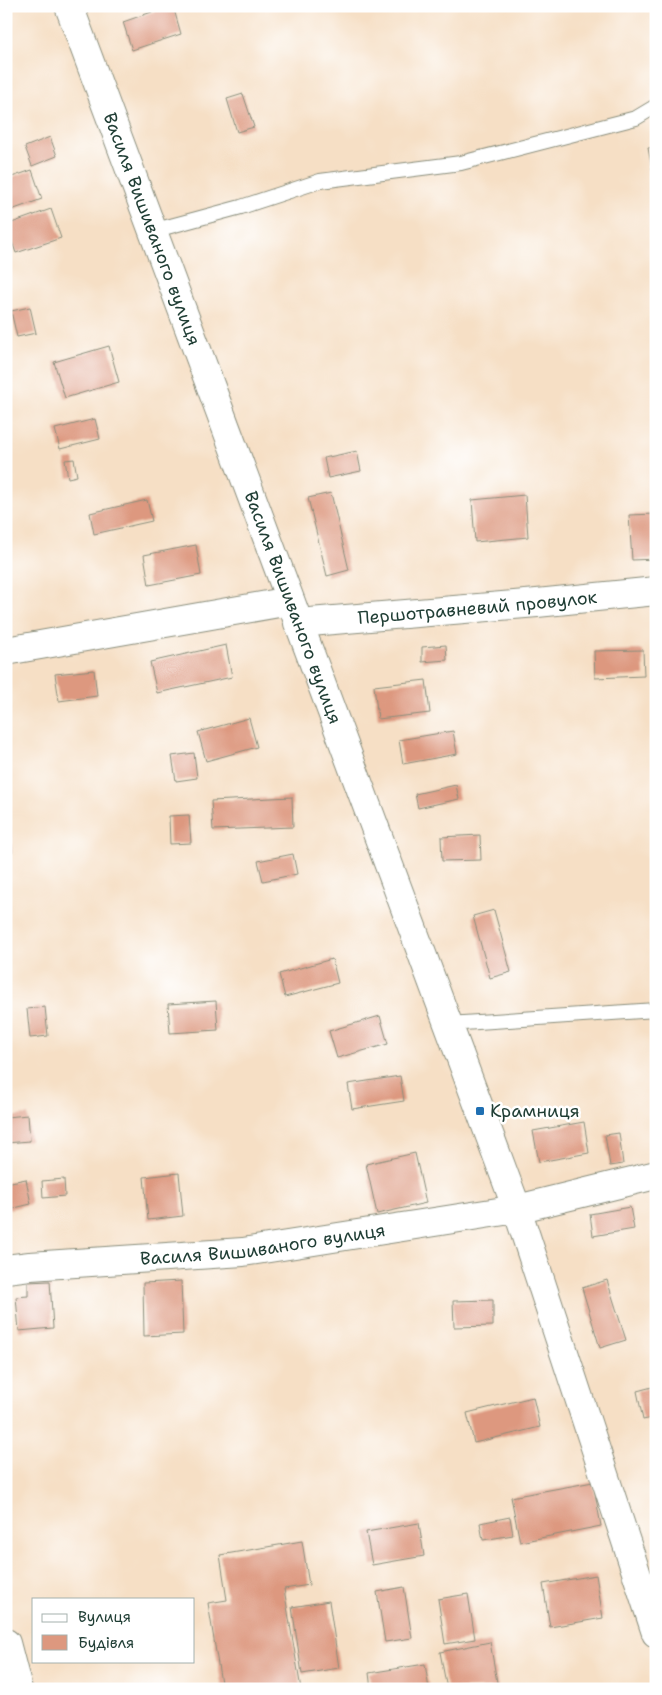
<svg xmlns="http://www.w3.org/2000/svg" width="662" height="1695" viewBox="0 0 662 1695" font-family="'Shantell Sans',sans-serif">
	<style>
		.building { fill: #dd987f }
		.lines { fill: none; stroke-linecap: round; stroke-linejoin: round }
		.service-casing { stroke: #8a8e7c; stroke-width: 16 }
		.minor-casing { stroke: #8a8e7c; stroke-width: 30 }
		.tertiary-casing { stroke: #8a8e7c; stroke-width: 30 }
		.service { stroke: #fff; stroke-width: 14 }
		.minor { stroke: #fff; stroke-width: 28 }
		.tertiary { stroke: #fff; stroke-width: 28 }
		.poi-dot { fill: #1f6fb2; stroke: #fff; stroke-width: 2 }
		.labels { text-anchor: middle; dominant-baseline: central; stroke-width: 5; stroke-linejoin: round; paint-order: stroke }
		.street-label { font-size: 18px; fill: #1f3d34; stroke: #fff }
		.poi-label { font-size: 18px; fill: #1f3d34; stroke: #fff; text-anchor: start }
	</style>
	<rect width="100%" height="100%" fill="#fff"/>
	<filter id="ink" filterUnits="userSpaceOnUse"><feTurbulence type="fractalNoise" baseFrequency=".02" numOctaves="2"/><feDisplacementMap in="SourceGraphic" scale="10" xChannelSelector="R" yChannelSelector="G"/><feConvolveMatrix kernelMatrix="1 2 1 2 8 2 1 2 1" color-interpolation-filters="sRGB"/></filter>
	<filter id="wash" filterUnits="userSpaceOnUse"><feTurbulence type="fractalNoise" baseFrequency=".0096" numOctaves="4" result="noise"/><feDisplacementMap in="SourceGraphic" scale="20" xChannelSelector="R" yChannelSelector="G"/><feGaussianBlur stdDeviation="1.12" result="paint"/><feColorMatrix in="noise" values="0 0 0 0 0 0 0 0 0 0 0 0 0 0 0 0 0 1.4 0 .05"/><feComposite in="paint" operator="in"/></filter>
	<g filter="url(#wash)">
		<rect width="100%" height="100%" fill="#f6dfc5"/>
		<g id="blocks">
			<g class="building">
				<polygon points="169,6 173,6 181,34 132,50 123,22"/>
				<polygon points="243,94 254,127 237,132 227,99"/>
				<polygon points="50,137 57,156 32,166 25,147"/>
				<polygon points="656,147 656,184 655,184 648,148"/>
				<polygon points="32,170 42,199 6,212 6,179"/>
				<polygon points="51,209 61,238 16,253 6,225"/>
				<polygon points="30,307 36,333 17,337 11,311"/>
				<polygon points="109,346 119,382 65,398 54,362"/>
				<polygon points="95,419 100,439 60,449 55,429"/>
				<polygon points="357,451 361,471 328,478 324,458"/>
				<polygon points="74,459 77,476 68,478 65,460"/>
				<polygon points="331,493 349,570 327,576 308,498"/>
				<polygon points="525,495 528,537 475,542 472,500"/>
				<polygon points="147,500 152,521 94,534 90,513"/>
				<polygon points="656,514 656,559 632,560 629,515"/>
				<polygon points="196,545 201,575 149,585 144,555"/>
				<polygon points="226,645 232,677 157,693 150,662"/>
				<polygon points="446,645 447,660 422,662 422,647"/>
				<polygon points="643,650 644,676 595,678 594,651"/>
				<polygon points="94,670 97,696 59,701 55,674"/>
				<polygon points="426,680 430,713 378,719 374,686"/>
				<polygon points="249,718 257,747 206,761 198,732"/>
				<polygon points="453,731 457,754 403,764 399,740"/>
				<polygon points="194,753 197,778 176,781 172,756"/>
				<polygon points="456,785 459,799 418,808 415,794"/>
				<polygon points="292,797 293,827 213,830 211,801"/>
				<polygon points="189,815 191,843 170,844 169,816"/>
				<polygon points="6,824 10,824 12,853 6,854"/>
				<polygon points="480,835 481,860 442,861 441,837"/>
				<polygon points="293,854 297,874 263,881 258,861"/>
				<polygon points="494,910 511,972 490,978 473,916"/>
				<polygon points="332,959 338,983 285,997 279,974"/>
				<polygon points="216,1001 218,1030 170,1033 168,1004"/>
				<polygon points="45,1007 48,1036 30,1038 27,1009"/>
				<polygon points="380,1016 388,1044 337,1058 329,1031"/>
				<polygon points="400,1076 404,1101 352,1109 348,1084"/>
				<polygon points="28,1115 30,1141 6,1143 6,1117"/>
				<polygon points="584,1122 589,1153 539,1162 533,1131"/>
				<polygon points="619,1133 623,1164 610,1166 605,1135"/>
				<polygon points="415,1153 426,1203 377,1214 366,1164"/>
				<polygon points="179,1173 183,1216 148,1220 144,1177"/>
				<polygon points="26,1179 31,1204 6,1210 6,1183"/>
				<polygon points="64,1179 65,1196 43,1198 42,1181"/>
				<polygon points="630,1207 634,1229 593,1236 590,1214"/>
				<polygon points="607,1280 626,1340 600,1348 582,1288"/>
				<polygon points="50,1281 53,1328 19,1331 16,1297 28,1296 28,1282"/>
				<polygon points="181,1281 183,1334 144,1336 143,1283"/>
				<polygon points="493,1300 493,1326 454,1327 453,1301"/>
				<polygon points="656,1386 656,1417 643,1420 637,1391"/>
				<polygon points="533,1397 540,1427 474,1443 467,1413"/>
				<polygon points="593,1482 601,1526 520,1542 511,1497"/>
				<polygon points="510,1517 513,1535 483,1540 480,1523"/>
				<polygon points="419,1523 424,1556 372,1565 366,1532"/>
				<polygon points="302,1541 309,1585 284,1589 301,1689 270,1689 270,1686 252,1689 222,1689 208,1603 227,1600 220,1555"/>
				<polygon points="596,1575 603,1618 550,1627 543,1584"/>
				<polygon points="404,1587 412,1638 385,1642 377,1592"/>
				<polygon points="468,1594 475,1639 445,1644 438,1599"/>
				<polygon points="329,1601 339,1668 302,1674 292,1607"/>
				<polygon points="490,1642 498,1688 447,1689 440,1652"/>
				<polygon points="425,1664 429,1689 371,1689 369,1673"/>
			</g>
		</g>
	</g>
	<g filter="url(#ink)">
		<use href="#blocks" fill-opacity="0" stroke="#8a8e7c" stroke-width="1"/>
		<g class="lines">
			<g class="service-casing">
				<g id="service">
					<polyline points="152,231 241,207 320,181 461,163 636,118 656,106"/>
					<polyline points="448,1024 656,1010"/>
				</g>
			</g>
			<g class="minor-casing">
				<g id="minor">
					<path id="s1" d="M 298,623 L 537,603 L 656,591"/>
					<polyline points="6,651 290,601"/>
					<path id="s2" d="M 6,1269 L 30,1266 L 243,1252 L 517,1209 L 656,1175"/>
					<polyline points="6,1643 18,1689"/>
				</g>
			</g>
			<g class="tertiary-casing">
				<g id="tertiary">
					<path id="s3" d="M 69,6 L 517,1209 L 656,1633"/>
				</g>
			</g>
			<use href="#service" class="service"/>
			<use href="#minor" class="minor"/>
			<use href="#tertiary" class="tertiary"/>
		</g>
	</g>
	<rect class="poi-dot" x="475" y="1106" width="10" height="10" rx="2.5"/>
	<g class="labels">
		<g class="street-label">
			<text stroke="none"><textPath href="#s3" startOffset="238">Василя Вишиваного вулиця</textPath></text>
			<text stroke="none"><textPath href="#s1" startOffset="180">Першотравневий провулок</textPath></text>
			<text stroke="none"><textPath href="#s3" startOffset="642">Василя Вишиваного вулиця</textPath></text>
			<text stroke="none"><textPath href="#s2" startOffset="258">Василя Вишиваного вулиця</textPath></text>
		</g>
		<g class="poi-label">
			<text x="490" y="1111">Крамниця</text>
		</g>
	</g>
	<rect width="662" height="1695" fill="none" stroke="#fff" stroke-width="25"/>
	<rect x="32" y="1598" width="162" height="65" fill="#ffffff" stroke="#a5b1ae"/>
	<rect x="42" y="1614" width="25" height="8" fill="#ffffff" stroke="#a5b1ae"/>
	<text x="78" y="1622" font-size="15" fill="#1f3d34">Вулиця</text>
	<rect x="42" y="1635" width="25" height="15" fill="#dd987f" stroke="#a5b1ae"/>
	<text x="78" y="1648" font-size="15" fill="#1f3d34">Будівля</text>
</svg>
